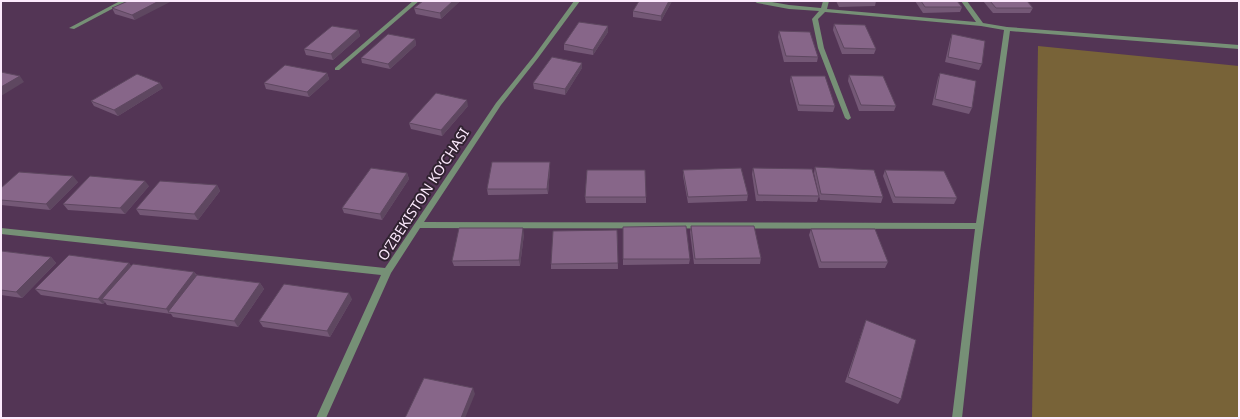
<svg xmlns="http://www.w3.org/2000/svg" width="1240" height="419" viewBox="0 0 1240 419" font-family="'Noto Sans',sans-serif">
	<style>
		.green { fill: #786338 }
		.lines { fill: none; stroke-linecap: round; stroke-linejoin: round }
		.minor { fill: #769076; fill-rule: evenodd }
		.wall { fill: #745876 }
		.shaded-wall { fill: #5e4760 }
		.building { fill: #876689; stroke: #5e4760 }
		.labels { text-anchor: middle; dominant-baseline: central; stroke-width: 4; stroke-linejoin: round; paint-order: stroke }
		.street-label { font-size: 14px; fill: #fce9fd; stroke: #312331 }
	</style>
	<rect width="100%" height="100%" fill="#533555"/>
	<polygon class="green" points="1038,46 1239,66 1239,418 1032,418"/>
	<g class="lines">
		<g class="minor">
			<polygon points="120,1 127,1 74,29 69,28"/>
			<polygon points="413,1 419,1 339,70 335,70 335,68"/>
			<polygon points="574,1 580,1 538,58 501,105 424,222 976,223 1004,30 981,26 825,12 818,19 824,48 851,118 848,120 845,118 818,48 812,19 819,11 789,9 757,3 754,1 766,1 789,5 821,8 823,1 829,1 827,9 976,22 961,1 967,1 983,23 1007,27 1239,45 1239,49 1010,31 980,252 962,418 952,418 975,229 420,228 391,273 326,418 316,418 381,275 1,234 1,228 385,268 496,103 534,56"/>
		</g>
	</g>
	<g class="wall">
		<polygon points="128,1 135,20 115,14 112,8"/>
		<polygon points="423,1 460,1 441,19 416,14 414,8"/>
		<polygon points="672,1 661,21 633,17 633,11"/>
		<polygon points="836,1 876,1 875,6 839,7"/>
		<polygon points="915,1 957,1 962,7 960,12 923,13"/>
		<polygon points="983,1 1027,1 1033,8 1030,13 993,13"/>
		<polygon points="834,24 876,49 874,54 842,54 833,30"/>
		<polygon points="608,26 608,32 593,55 564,50 564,44"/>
		<polygon points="358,30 360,36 333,60 306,55 304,49"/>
		<polygon points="779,31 818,57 817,62 784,62 778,37"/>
		<polygon points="952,34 982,64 979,70 945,62 950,40"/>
		<polygon points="415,39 416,45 390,69 362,63 361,58"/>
		<polygon points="582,63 582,68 565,95 534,89 533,83"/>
		<polygon points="327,73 329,79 309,97 266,89 264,83"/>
		<polygon points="940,73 972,108 969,114 932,105 938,78"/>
		<polygon points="849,75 896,106 894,111 859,111 848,81"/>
		<polygon points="791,76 835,106 833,112 798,111 790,81"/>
		<polygon points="163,88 118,116 94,106 91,101"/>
		<polygon points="468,106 442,136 411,129 409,123"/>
		<polygon points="550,162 550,168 548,194 488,195 487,189"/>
		<polygon points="815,167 883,197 881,203 820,200 814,173"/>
		<polygon points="753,168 819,196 817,202 756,201 752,174"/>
		<polygon points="683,170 748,195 747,201 688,203 683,176"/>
		<polygon points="885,170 957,198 954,204 893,203 883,176"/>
		<polygon points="407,173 409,179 382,220 344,213 342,208"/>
		<polygon points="78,182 50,210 1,205 1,188"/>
		<polygon points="217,185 220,191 198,220 140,215 136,209"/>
		<polygon points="149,186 125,214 68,210 63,204"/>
		<polygon points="585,197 646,197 646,203 586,203"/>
		<polygon points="691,226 761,258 760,264 694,264 690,232"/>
		<polygon points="623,227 690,259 689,264 623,265"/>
		<polygon points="811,229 888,262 885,268 819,268 809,235"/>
		<polygon points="617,230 618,269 551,269 551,264"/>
		<polygon points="524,234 520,266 454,266 452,261"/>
		<polygon points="1,251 51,257 56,263 22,298 1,295"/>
		<polygon points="129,263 131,266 194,272 197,275 260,283 264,289 238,327 173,317 171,314 107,305 105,302 103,304 41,295 35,289"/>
		<polygon points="352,299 330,337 263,327 259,321"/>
		<polygon points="866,320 901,399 898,404 845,382 864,326"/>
	</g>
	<g class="shaded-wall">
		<polygon points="159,1 172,1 135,20 132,15"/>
		<polygon points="453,1 460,1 441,19 440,13"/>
		<polygon points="669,1 672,1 661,21 661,16"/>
		<polygon points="608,26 608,32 593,55 593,50"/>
		<polygon points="358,30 360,36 333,60 331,54"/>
		<polygon points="415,39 416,45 390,69 388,64"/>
		<polygon points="582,63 582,68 565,95 565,89"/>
		<polygon points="327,73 329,79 309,97 307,92"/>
		<polygon points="20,76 24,82 1,96 1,87"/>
		<polygon points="160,83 163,88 118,116 114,110"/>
		<polygon points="467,100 468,106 442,136 441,130"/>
		<polygon points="550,162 550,168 548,194 547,189"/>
		<polygon points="407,173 409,179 382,220 380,214"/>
		<polygon points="73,176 78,182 50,210 46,204"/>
		<polygon points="145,181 149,186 125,214 120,208"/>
		<polygon points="217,185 220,191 198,220 194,214"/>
		<polygon points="523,228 524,234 520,266 519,260"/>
		<polygon points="51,257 56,263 22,298 16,292"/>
		<polygon points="129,263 133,269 102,299 105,302 103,304 98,299"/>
		<polygon points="194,272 198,278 168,312 171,314 166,309"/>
		<polygon points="260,283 264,289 238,327 234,321"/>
		<polygon points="349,293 352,299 330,337 327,331"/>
		<polygon points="473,388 475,394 465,418 461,418"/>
	</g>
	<g class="building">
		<polygon points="128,1 159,1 132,15 112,8"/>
		<polygon points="423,1 453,1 440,13 414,8"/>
		<polygon points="639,1 669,1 661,16 633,11"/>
		<polygon points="921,1 957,1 962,7 925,7"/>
		<polygon points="990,1 1027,1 1033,8 996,8"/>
		<polygon points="579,22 608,26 593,50 564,44"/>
		<polygon points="834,24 865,25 876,49 844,48"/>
		<polygon points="332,26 358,30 331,54 304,49"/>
		<polygon points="779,31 810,32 818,57 786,56"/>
		<polygon points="388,34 415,39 388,64 361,58"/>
		<polygon points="952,34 985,41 982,64 948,57"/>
		<polygon points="552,57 582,63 565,89 533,83"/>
		<polygon points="285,65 327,73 307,92 264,83"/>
		<polygon points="1,72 20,76 1,87"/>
		<polygon points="940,73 976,81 972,108 935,99"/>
		<polygon points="137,74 160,83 114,110 91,101"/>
		<polygon points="849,75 883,76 896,106 861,105"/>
		<polygon points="791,76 825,76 835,106 799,105"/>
		<polygon points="436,93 467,100 441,130 409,123"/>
		<polygon points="492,162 550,162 547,189 487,189"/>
		<polygon points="815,167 874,170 883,197 821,194"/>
		<polygon points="371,168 407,173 380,214 342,208"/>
		<polygon points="741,168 748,195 688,197 683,170"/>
		<polygon points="753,168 812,169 819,196 758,195"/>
		<polygon points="587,170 645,170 646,197 585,197"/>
		<polygon points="885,170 944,171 957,198 895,197"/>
		<polygon points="19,172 73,176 46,204 1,200 1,188"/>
		<polygon points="90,176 145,181 120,208 63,204"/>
		<polygon points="160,181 217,185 194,214 136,209"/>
		<polygon points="686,226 690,259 623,259 623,227"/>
		<polygon points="691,226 754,226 761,258 695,259"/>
		<polygon points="459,228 523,228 519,260 452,261"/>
		<polygon points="811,229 875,229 888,262 821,262"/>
		<polygon points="617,230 618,263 551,264 553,231"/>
		<polygon points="1,251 51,257 16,292 1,290"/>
		<polygon points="69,255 129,263 98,299 35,289"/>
		<polygon points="133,264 194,272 166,309 102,299"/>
		<polygon points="197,275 260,283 234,321 168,312"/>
		<polygon points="284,284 349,293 327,331 259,321"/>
		<polygon points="866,320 916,340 901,399 848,377"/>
		<polygon points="424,378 473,388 461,418 405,418"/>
	</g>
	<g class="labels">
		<g class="street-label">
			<text transform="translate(423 194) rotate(-57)">O‘ZBEKISTON KO‘CHASI</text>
		</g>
	</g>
	<rect width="1240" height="419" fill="none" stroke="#fce9fd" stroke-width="4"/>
</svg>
